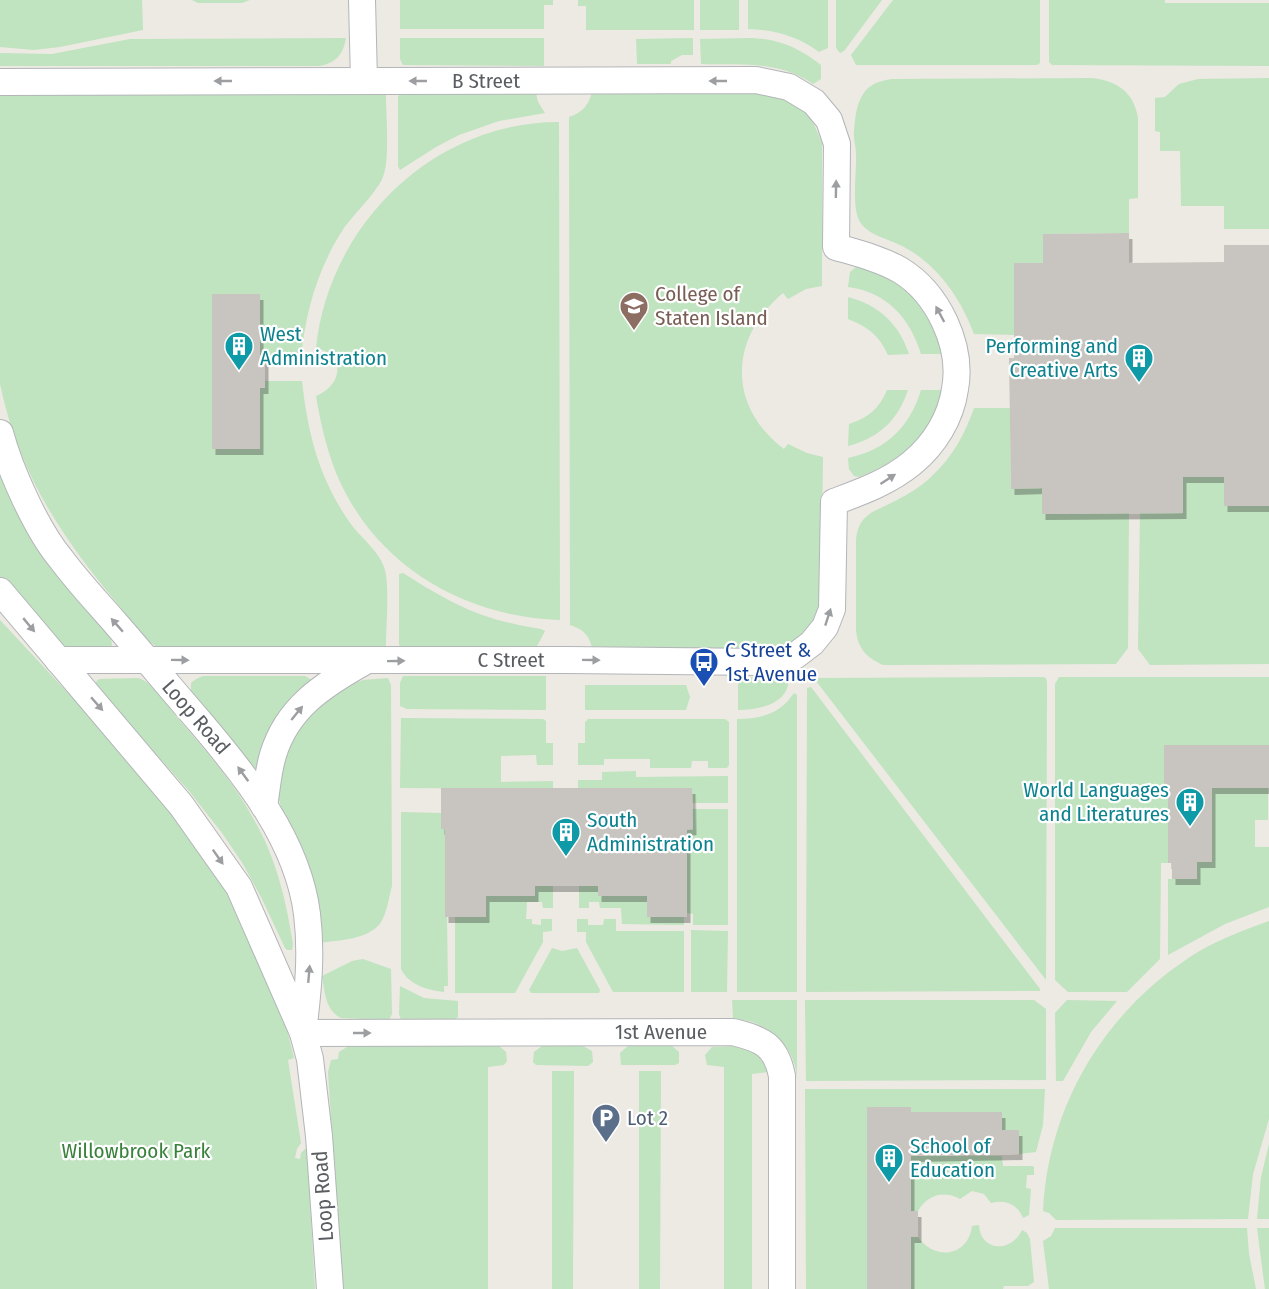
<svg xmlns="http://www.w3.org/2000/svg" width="1269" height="1289" viewBox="0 0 1269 1289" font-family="'Fira Sans Condensed',sans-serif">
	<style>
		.green { fill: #c0e3c0 }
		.building { fill: #c8c4bf; filter: url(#shadow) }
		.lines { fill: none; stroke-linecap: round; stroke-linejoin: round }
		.minor-casing { stroke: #b3b5b9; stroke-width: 28 }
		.minor { stroke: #fff; stroke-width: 26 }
		.oneway { fill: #9c9ea1 }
		.labels { text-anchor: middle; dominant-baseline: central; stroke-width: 4.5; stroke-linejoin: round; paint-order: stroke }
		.street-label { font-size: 21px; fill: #5a5e62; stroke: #fff }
		.education-label { font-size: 21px; fill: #785e54; stroke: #fff; text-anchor: start }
		.culture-label { font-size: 21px; fill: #0d838f; stroke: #fff; text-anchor: start }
		.transit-label { font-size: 21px; fill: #164399; stroke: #fff; text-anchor: start }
		.service-label { font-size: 21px; fill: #4e5e75; stroke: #fff; text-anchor: start }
		.park-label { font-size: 21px; fill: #3a823c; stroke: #fff }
	</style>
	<defs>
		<filter id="shadow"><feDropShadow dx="3.5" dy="6" stdDeviation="0" flood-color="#0004"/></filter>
	</defs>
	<rect width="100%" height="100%" fill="#eceae2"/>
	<g class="green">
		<polygon points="0,0 142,0 143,30 60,47 34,50 0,47"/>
		<polygon points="192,0 250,0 242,3 198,3"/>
		<polygon points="400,0 553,0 553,5 544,5 544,29 400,29"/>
		<polygon points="578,0 694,0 694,30 586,30 586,6 578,6"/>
		<rect x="700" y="0" width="39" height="30"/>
		<path d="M 748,0 L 828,0 L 828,48 L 819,52 C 797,36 775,30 748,29 Z"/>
		<polygon points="836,0 882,0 844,51 840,53 836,48"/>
		<polygon points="893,0 1040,0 1040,63 1037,65 856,65 851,55"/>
		<polygon points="1049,0 1165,0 1165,3 1269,3 1269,66 1052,65 1049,62"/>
		<path d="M 346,38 C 343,55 336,63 319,66 L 0,66 L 0,53 L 52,54 L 130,39 Z"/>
		<polygon points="400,38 544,38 544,66 403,65 400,59"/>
		<polygon points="693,38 693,55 682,55 671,61 671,64 637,64 636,39"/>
		<path d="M 751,38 C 779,39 799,48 821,65 L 821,79 L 813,84 C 779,60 740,65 701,64 L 700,39 Z"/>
		<path d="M 1091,78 C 1116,80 1134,92 1138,118 L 1138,198 L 1129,199 L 1129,233 L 1044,234 L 1043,263 L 1014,264 L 1014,335 L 974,334 C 961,299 938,265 904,247 C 890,239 869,236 860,222 C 851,207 857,172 856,154 C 856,146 853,139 854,131 C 855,120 856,105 862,96 C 868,84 880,81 892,79 Z"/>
		<polygon points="1269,78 1269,229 1224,229 1224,206 1181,206 1180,151 1160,151 1160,132 1155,131 1155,98 1165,97 1179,84 1198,79"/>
		<path d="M 383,89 L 386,95 C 386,117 390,158 383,177 C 377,192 354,214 344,228 C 318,267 304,315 301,362 L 265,362 L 265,355 L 260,355 L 212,449 L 259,449 L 260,388 L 265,388 L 265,381 L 302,381 C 308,435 319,478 350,523 C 360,537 378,550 384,567 C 390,584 386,625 386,645 L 383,652 L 163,651 C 143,640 129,619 115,601 C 59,533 18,471 0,384 L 0,90 Z"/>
		<polygon points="403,89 535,89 538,102 545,113 499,121 459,135 436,147 400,170 398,166 398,97"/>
		<path d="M 593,89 L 752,89 L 797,103 L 813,122 L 822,143 L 822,286 L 806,289 L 788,299 L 783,293 C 729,338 727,406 784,449 L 788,444 L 807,453 L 823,457 L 821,603 C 812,629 802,642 775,650 L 593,652 C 590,636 585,630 570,625 L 569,117 C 584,112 589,104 593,89 Z"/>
		<path d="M 559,122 L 560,620 C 468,617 382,570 341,484 C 328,456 321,426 316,396 C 342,386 347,355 316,348 C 329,224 434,122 559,122 Z"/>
		<path d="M 856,267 C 866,266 878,272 886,277 C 917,295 933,320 942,354 L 921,354 C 910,318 887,292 848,287 L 850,272 Z"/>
		<path d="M 848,297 C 879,305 899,324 909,354 L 888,355 C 879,335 868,327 848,319 Z"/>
		<path d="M 887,390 L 908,390 C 898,420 879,438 848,446 L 849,424 C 868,418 879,409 887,390 Z"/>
		<path d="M 921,390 L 942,390 C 929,438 904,459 859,477 L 854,476 L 849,469 L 848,458 C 886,450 910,427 921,390 Z"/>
		<path d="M 974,408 L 1016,408 L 1010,413 L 1011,488 L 1042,488 L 1042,514 L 1129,513 L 1128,648 L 1116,664 L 883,665 C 867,658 858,649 856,631 L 856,541 C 858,513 875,512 895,501 C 909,494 922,486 933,475 C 953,456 965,434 974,408 Z"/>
		<polygon points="0,471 110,636 112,644 111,648 63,649 0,580"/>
		<polygon points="1224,473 1224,505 1269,506 1269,664 1150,665 1138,649 1140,513 1183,513 1183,477 1219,477"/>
		<path d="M 403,573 C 452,604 481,620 541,629 L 545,631 L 536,648 L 402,652 L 399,644 L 399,574 Z"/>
		<polygon points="0,620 147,778 217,870 281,1005 294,1058 288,1060 301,1143 297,1149 295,1158 300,1159 301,1153 307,1147 315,1289 0,1289"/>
		<path d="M 788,673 C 793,703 761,710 738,710 L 738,678 L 772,677 Z"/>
		<polygon points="203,676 305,676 312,680 257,771 252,767 191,692 191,683 196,679"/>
		<polygon points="403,676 546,676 546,710 407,709 400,706 400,683"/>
		<polygon points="1043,677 1046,678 1047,682 1046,980 816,681 819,678"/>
		<polygon points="1059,677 1269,677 1269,745 1164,745 1164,788 1168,788 1168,863 1161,863 1160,959 1127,992 1068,992 1055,980 1055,684"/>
		<path d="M 137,678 C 152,680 166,704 176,716 C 203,748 233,781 253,818 C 276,857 286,900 293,944 L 292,950 L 287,950 L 285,948 L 262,899 L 243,864 L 222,833 L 189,791 L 96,687 L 96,682 L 99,679 Z"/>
		<path d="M 388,678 L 391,685 L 392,886 C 389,896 387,913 381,922 C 369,940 339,940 319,943 L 278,796 L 280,770 L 300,719 L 343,687 L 363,680 Z"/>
		<polygon points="585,685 686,685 690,697 686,710 585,710"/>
		<polygon points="811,687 1040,989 1040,991 806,992 807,688"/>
		<path d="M 794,693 L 797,695 L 797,992 L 737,992 L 737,719 C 761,719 780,714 794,693 Z"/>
		<polygon points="401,718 543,719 546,721 546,743 553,743 553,765 537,765 536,755 501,756 501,782 553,781 553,789 400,788"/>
		<polygon points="588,719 725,719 729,722 729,765 727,768 708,768 708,761 692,761 691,768 650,768 650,759 604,759 604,765 578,765 578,743 585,743 585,722"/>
		<polygon points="636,771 636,777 728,776 728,803 692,803 578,788 578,780 602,780 602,772"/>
		<polygon points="1212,788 1268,788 1268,820 1255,820 1255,847 1269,847 1269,907 1225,924 1168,955 1168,879 1196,879 1195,862 1212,862"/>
		<polygon points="692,809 728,809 728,925 693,925 693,914 687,913 687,830"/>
		<path d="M 401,812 L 441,813 L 441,829 L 445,829 L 445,916 L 447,917 L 448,986 L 444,986 L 444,992 C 427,990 409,985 401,969 Z"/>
		<polygon points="535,885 553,885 553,908 543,908 542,902 527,902 526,919 532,919 532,924 541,925 541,919 552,919 552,931 543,932 543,942 515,993 455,993 455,917 486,917 486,896"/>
		<polygon points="579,885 598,885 647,896 647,917 684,917 684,925 622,924 621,908 600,908 599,902 589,902 589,908 579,908"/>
		<polygon points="577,919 588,919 588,925 603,925 604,919 616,919 616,931 684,931 684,992 613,992 586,942 586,932 577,932"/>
		<path d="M 1269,921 L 1269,1119 L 1253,1174 L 1248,1219 L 1056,1220 L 1049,1213 L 1043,1211 C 1048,1107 1103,1014 1190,957 C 1214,941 1242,931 1269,921 Z"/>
		<polygon points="691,930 728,931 727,992 691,992"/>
		<polygon points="552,948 562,951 577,948 600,990 599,993 531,993 529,990"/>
		<path d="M 363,959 L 391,969 L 392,1014 L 389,1020 L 341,1018 C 325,1010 325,992 322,976 L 352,961 Z"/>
		<polygon points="400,986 424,998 458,1001 458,1017 454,1020 401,1020 399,1014"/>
		<path d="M 732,1000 L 797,1000 L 797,1079 C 796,1053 777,1030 752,1022 C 745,1020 739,1020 733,1018 Z"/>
		<polygon points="805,1000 1034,1000 1046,1009 1046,1080 806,1081"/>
		<polygon points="1067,1000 1117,1001 1091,1032 1063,1081 1056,1081 1055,1013"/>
		<polygon points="350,1045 498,1045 506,1052 507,1061 504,1065 488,1067 488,1289 342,1289 328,1072 331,1060 338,1059 339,1052"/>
		<polygon points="542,1046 583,1046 592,1051 593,1062 588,1066 536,1065 533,1062 534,1052"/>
		<polygon points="628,1046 672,1046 679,1052 679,1063 675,1065 621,1065 620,1053"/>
		<path d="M 740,1046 C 755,1052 763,1058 768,1072 L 752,1074 L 752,1289 L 724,1289 L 724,1067 L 707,1065 L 705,1055 L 712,1047 Z"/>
		<polygon points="552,1071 574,1071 573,1289 552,1289"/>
		<polygon points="639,1071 661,1071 660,1289 639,1289"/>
		<polygon points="805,1089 1045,1089 1043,1125 1036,1152 1019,1154 1019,1130 1002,1130 1002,1112 911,1112 910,1107 867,1107 867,1289 806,1289"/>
		<polygon points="1269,1144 1269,1219 1257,1219 1261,1177"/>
		<path d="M 911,1156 L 1002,1156 L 1003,1166 L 1032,1166 L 1034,1167 L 1034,1175 L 1027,1175 L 1026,1188 L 1031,1189 L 1029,1215 L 1023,1218 C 1017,1204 1006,1199 991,1203 L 984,1194 L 972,1191 L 960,1199 C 944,1190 927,1195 918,1211 L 911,1211 Z"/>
		<path d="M 979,1225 C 980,1251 1011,1254 1022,1230 L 1027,1233 L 1030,1239 L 1034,1282 L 1028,1286 L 1004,1286 L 1003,1289 L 911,1289 L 911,1237 L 918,1237 C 935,1261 968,1257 972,1226 Z"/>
		<polygon points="1055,1228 1247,1228 1249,1254 1256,1289 1049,1289 1043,1241 1051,1236"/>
		<polygon points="1257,1228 1269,1228 1269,1289 1265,1289 1264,1282"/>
	</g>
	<g class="building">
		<polygon points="1129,233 1129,263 1224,262 1224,245 1269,245 1269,506 1224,506 1224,477 1183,477 1183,513 1042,514 1042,488 1011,489 1009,358 1014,358 1014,263 1043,263 1043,234"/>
		<polygon points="212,294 260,294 260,355 265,355 265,388 260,388 260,449 212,449"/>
		<polygon points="1164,745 1269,745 1269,788 1212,788 1212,862 1197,862 1197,879 1172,879 1172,863 1168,863 1168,788 1164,788"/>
		<polygon points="441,788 692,788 693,829 687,830 687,917 647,917 647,896 598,896 598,886 535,886 535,896 486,896 486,917 445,917 445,829 441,829"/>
		<polygon points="867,1107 911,1107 911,1112 1002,1112 1002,1130 1019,1130 1019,1154 911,1156 911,1211 918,1211 918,1237 911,1237 911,1289 867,1289"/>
	</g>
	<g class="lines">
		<g class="minor-casing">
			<g id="minor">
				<polyline points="362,0 364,81"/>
				<path d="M 0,82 L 756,80 L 789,87 L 814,102 L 829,120 L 837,144 L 836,247 C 857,253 881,259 900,270 C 938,293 963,346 955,389 C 951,418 934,445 912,463 C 889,482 861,492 834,502 L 832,609 L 825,627 L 812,643 L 795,656 L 766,662 L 567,660 L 58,660"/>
				<path d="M 0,433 C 10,470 36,529 61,559 C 78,582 98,603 117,625 C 145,657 172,690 200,722 C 246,776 298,841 307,914 C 312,954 308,992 303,1032"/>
				<polyline points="0,591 181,805 239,887 303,1033 310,1059 319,1136 330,1289"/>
				<path d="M 264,806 C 267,789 268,771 273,755 C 287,708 323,685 364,662"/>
				<path d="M 303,1033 L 733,1032 C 762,1039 776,1045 782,1076 L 782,1289"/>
			</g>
		</g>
		<use href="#minor" class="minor"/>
	</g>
	<defs><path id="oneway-solid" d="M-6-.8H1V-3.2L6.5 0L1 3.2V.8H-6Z" transform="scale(1.5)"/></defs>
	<g class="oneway">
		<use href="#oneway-solid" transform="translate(223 81) rotate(180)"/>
		<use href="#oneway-solid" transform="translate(418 81) rotate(180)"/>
		<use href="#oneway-solid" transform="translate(718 81) rotate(180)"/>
		<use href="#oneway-solid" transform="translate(836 189) rotate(-89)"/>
		<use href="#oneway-solid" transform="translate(940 314) rotate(-118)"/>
		<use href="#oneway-solid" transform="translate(888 479) rotate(-33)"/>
		<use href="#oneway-solid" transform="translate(828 617) rotate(-72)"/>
		<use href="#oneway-solid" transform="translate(29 625) rotate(50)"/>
		<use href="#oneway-solid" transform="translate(117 625) rotate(-131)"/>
		<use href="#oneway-solid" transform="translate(180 660) rotate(1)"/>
		<use href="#oneway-solid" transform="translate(591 660) rotate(1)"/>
		<use href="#oneway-solid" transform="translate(396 661) rotate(-1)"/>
		<use href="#oneway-solid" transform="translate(97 704) rotate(49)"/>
		<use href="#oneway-solid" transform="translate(297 713) rotate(-51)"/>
		<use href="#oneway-solid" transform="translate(243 774) rotate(-126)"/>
		<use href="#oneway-solid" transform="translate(218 857) rotate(55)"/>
		<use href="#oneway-solid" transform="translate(309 974) rotate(-85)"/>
		<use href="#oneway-solid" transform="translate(362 1033)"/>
	</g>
	<defs>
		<g id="university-pin" transform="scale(1.5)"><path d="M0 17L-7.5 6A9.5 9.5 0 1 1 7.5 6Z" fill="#8d6e63" stroke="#fff"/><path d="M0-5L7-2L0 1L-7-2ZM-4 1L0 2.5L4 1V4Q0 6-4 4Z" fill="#fff"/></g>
		<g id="building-pin" transform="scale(1.5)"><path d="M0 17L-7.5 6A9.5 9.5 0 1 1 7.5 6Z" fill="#0f9aa8" stroke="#fff"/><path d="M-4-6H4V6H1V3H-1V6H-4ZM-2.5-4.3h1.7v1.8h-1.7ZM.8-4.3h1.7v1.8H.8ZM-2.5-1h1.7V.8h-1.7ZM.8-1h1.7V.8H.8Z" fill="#fff"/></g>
		<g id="bus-pin" transform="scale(1.5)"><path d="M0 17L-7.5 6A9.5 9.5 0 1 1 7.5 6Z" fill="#1a4fb4" stroke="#fff"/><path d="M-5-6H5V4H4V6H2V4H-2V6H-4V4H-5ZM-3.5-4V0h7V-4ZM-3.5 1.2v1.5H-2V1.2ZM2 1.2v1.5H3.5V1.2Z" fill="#fff"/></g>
		<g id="parking-pin" transform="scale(1.5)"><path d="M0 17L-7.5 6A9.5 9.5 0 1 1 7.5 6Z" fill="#5c6f8a" stroke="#fff"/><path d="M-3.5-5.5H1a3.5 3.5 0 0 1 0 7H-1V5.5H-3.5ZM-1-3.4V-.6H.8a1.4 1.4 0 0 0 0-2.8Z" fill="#fff"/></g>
	</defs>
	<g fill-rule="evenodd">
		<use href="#university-pin" x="634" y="306"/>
		<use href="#building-pin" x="239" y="346"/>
		<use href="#building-pin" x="1139" y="358"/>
		<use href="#bus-pin" x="704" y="662"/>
		<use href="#building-pin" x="1190" y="802"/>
		<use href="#building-pin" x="566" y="832"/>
		<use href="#parking-pin" x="606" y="1118"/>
		<use href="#building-pin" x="889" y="1158"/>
	</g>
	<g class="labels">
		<g class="street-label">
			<text x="486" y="81">B Street</text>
			<text x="511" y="660">C Street</text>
			<text transform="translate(196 717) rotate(49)">Loop Road</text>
			<text x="661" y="1032">1st Avenue</text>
			<text transform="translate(323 1196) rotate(-94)">Loop Road</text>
		</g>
		<g class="education-label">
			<text x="655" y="294">College of<tspan x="655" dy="24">Staten Island</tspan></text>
		</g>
		<g class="culture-label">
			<text x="260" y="334">West<tspan x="260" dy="24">Administration</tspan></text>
			<text x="1118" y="346" text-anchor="end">Performing and<tspan x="1118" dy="24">Creative Arts</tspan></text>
			<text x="1169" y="790" text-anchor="end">World Languages<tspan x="1169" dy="24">and Literatures</tspan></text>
			<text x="587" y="820">South<tspan x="587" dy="24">Administration</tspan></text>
			<text x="910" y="1146">School of<tspan x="910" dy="24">Education</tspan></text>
		</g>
		<g class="transit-label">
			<text x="725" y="650">C Street &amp;<tspan x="725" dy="24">1st Avenue</tspan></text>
		</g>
		<g class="service-label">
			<text x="627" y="1118">Lot 2</text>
		</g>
		<g class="park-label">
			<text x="136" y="1151">Willowbrook Park</text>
		</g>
	</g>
</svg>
